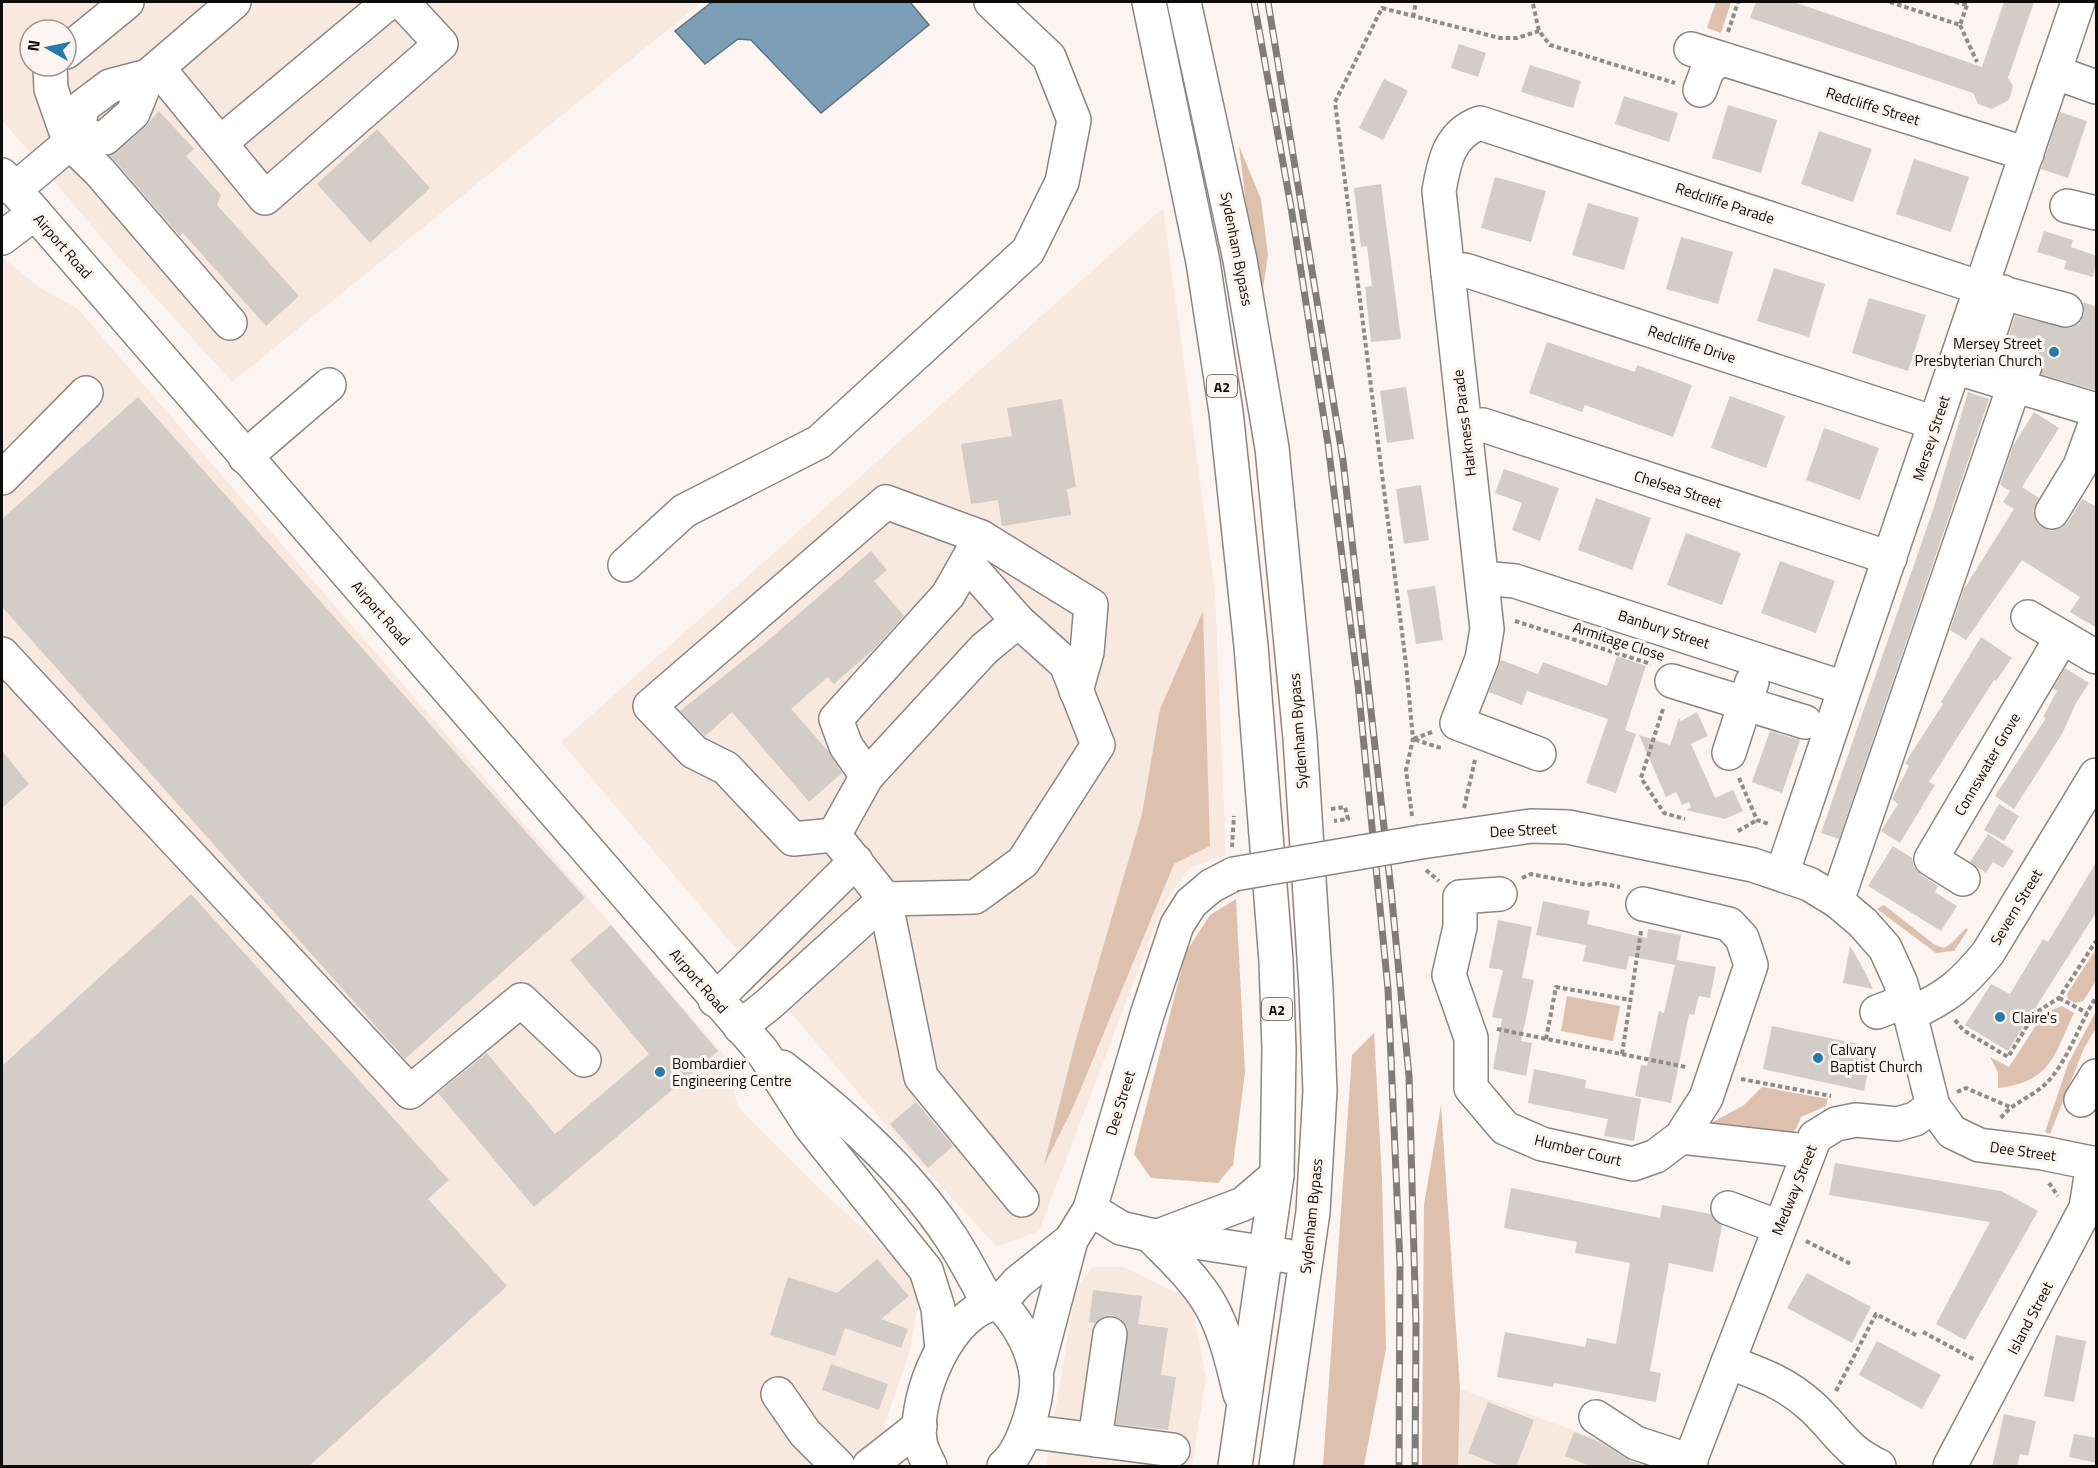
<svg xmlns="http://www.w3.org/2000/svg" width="2098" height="1468" viewBox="0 0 2098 1468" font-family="'Titillium Web',sans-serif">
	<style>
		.built { fill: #f8e9e0; fill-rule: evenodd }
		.green { fill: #dec0ae }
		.water { fill: #7c9eb6; stroke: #5b7283; stroke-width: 1.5 }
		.building { fill: #d3ccc7 }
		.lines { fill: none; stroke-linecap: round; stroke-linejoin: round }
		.minor-casing { stroke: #8c8682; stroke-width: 36 }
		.highway-casing { stroke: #8c8682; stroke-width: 36 }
		.path { stroke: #908b88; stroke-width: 4; stroke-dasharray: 4.5 3; stroke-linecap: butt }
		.minor { stroke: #fff; stroke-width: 33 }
		.highway { stroke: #fff; stroke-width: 33 }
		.rail-casing { stroke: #807c79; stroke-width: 7 }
		.rail { stroke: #fbf4f0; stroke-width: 4.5; stroke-dasharray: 14; stroke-linecap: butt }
		.minor-bridge-casing { stroke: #8c8682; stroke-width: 36; stroke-linecap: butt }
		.minor-bridge { stroke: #fff; stroke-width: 33 }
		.poi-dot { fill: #277bab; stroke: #fbf4f0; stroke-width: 2 }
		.labels { text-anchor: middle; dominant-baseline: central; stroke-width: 6; stroke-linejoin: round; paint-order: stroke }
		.shield { fill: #fbf4f0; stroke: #565250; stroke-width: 1.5 }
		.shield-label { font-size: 14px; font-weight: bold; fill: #0f0d0b }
		.street-label { font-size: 15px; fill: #0f0d0b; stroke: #fbf4f0 }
		.poi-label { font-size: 15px; fill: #0f0d0b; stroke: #fbf4f0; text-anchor: start }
	</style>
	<rect width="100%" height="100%" fill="#fbf4f0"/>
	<g class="built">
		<path d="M 2,2 L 702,2 L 232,382 L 114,252 L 2,120 ZM 30,30 L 66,30 L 66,66 L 30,66 Z"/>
		<polygon points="1163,208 1215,592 1226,855 1189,868 1163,905 1039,1231 997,1247 902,1144 561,742"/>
		<polygon points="2,257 40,288 78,309 724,1055 738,1107 825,1194 906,1268 918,1305 909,1354 884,1426 893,1466 2,1466"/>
		<polygon points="1092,1267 1124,1267 1191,1300 1206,1378 1192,1466 1046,1466 1076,1289"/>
		<polygon points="1460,1389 1672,1466 1458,1466"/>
	</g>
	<g class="green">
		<polygon points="1716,2 1731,2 1721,33 1707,28"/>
		<polygon points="1239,146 1261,199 1268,255 1262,295 1249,229"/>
		<polygon points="1203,611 1210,846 1174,864 1071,1112 1044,1165 1075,1043 1142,814 1160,709"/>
		<polygon points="1236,899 1245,1072 1233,1165 1218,1183 1151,1178 1134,1154 1186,952 1210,915"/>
		<polygon points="1884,905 1935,945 1944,948 1952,943 1966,928 1968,930 1954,951 1936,953 1877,909"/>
		<polygon points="2096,949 2096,981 2083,1001 2075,1003 2068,999 2067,994"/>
		<polygon points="1567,996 1620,1006 1613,1041 1561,1031"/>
		<path d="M 2062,1006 L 2074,1013 C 2053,1057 2052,1081 1998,1088 L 1998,1072 L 1990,1057 L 2009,1067 L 2044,1013 Z"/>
		<polygon points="2096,1011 2096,1028 2084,1048 2050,1134 2045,1132 2068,1064"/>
		<polygon points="1374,1033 1382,1178 1386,1349 1364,1466 1323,1466 1352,1055"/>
		<polygon points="1762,1087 1828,1099 1826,1106 1801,1117 1796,1129 1787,1136 1709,1130 1713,1122 1744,1105"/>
		<polygon points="1441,1105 1460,1389 1458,1466 1422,1466 1424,1205"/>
	</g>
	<polygon class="water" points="712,2 910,2 929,25 821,113 751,40 738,39 705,64 675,31"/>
	<g class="building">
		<polygon points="1756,2 1794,2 1982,67 2004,2 2034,2 2008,78 2013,86 2009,100 1992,109 1978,104 1973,93 1750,18"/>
		<polygon points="1459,44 1486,53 1478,77 1451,68"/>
		<polygon points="1530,65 1581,81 1573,108 1521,92"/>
		<polygon points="1384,79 1408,91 1383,140 1359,128"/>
		<polygon points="1624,96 1678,113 1669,142 1615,124"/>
		<polygon points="1728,105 1777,120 1761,173 1712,158"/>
		<polygon points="159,111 194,149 186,156 221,195 217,205 299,296 266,326 183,233 180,236 110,155 117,152 145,127"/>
		<polygon points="2060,112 2087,121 2068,178 2041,169"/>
		<polygon points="377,129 430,188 370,243 317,184"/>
		<polygon points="1819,131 1872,149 1853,202 1801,184"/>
		<polygon points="1914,159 1969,177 1951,232 1896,214"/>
		<polygon points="1495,177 1546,191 1531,242 1481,228"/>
		<polygon points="1381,184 1401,339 1371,342 1365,287 1372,286 1367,246 1361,247 1354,188"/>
		<polygon points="1588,203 1639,218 1624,270 1572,255"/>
		<polygon points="2044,231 2073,240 2067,261 2037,252"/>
		<polygon points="1681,237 1733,252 1718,304 1666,289"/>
		<polygon points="2071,247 2097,256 2093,277 2064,269"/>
		<polygon points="1774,268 1825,284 1809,337 1757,321"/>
		<polygon points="1869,298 1926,315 1908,371 1852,353"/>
		<polygon points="2083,302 2097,307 2097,391 2041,374 2044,358 2030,348 2007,341 2015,316 2070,328 2079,324 2084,315"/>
		<polygon points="1547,342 1635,372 1637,365 1692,385 1673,437 1585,405 1582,412 1529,393"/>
		<polygon points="1406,387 1414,439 1387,443 1380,391"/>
		<polygon points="1968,392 1989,399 1839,839 1821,833 1934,507"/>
		<polygon points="1730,396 1785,416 1766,468 1711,448"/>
		<polygon points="138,397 585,898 405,1059 2,607 2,519"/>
		<polygon points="1062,399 1076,487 1067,489 1071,515 1002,526 998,500 971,504 961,444 1012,436 1007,408"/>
		<polygon points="2034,412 2059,428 2022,487 2039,498 2033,511 2036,521 2043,528 2052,531 2061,528 2068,522 2082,499 2097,507 2097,628 2070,612 2080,597 2022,560 1966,640 1950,630 1964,589 2014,509 2003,502 2010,491 2000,485 2013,446"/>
		<polygon points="1824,428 1879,448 1860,500 1806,480"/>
		<polygon points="1504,469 1559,488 1540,541 1512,530 1522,503 1495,493"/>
		<polygon points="1421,485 1429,540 1404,544 1396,489"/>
		<polygon points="1596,498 1651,518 1632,570 1578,550"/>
		<polygon points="1686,533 1741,553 1722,605 1667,585"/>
		<polygon points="871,551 887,570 874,581 904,616 874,649 834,684 828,677 791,709 828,751 842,773 809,802 732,712 705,736 680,711 764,644"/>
		<polygon points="1780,561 1835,581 1816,633 1761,613"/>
		<polygon points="1435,586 1443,640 1416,644 1407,590"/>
		<polygon points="1981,637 2012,658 1996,681 1994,680 1929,782 1935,785 1900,843 1881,831 1898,804 1892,799 1909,766 1905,763 1943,704 1941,702"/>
		<polygon points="1617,656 1646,666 1625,730 1636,734 1616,793 1586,783 1608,719 1527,691 1522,705 1489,692 1501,660 1538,674 1543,662 1607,686"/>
		<polygon points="2065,668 2089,683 2076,703 2062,734 2014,809 1995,796 2046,718 2043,717 2057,691 2053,688"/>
		<polygon points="1697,712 1708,736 1691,744 1715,798 1733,790 1743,811 1725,819 1686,810 1691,807 1689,802 1682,805 1676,792 1666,797 1639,735 1670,745 1679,718 1681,721"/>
		<polygon points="1770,731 1800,740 1782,793 1752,782"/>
		<polygon points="2,751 29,784 2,808"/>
		<polygon points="1999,804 2019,816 2004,841 1984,830"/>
		<polygon points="1988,834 2014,851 2003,868 1993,862 1986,873 1970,862"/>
		<polygon points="1893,846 1912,858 1914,867 1921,875 1938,886 1935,892 1957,906 1941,931 1868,886"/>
		<polygon points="2097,861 2097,911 2008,1051 1965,1025 1991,984 2010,994 2043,939 2048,942"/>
		<polygon points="191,894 449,1180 428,1199 507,1286 308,1467 2,1467 2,1066"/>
		<polygon points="1543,901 1590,911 1587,924 1647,938 1648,929 1681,935 1676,963 1677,960 1716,967 1710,998 1699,996 1694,1015 1689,1014 1671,1103 1635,1096 1641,1065 1647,1066 1659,1011 1664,1013 1675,965 1629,956 1626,970 1583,961 1586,945 1536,935"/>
		<polygon points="1498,920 1532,927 1522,978 1534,980 1521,1041 1532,1043 1526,1076 1493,1069 1502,1019 1492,1017 1503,970 1489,968"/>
		<polygon points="611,925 718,1051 534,1207 438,1093 487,1053 555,1134 649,1054 570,960"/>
		<polygon points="1850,946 1864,970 1873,989 1843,983"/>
		<polygon points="1772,1026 1873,1047 1864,1091 1763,1069"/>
		<polygon points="1534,1069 1586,1080 1585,1088 1641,1099 1634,1141 1604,1136 1608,1119 1528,1103"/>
		<polygon points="916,1102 953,1146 928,1168 890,1124"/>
		<polygon points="1835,1163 2001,1191 2038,1211 1965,1340 1936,1324 1990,1222 1829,1195"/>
		<polygon points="1511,1188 1660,1218 1662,1205 1711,1214 1722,1226 1713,1272 1669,1263 1650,1371 1661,1373 1656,1402 1554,1383 1553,1387 1497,1377 1505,1332 1585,1347 1587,1338 1616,1344 1630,1263 1575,1253 1577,1242 1504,1228"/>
		<polygon points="877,1259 909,1296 881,1319 908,1329 901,1348 845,1328 835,1356 770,1335 788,1277 837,1293"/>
		<polygon points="1807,1273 1871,1307 1852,1343 1787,1308"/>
		<polygon points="1093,1290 1142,1296 1138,1324 1168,1328 1161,1375 1176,1377 1168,1430 1116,1424 1128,1328 1121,1319 1112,1315 1102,1317 1095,1323 1089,1322"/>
		<polygon points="2056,1335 2086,1341 2074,1402 2044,1396"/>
		<polygon points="1877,1341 1941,1375 1922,1409 1859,1375"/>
		<polygon points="831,1364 888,1384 879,1410 822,1390"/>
		<polygon points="1488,1402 1534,1420 1516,1467 1503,1467 1468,1453"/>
		<polygon points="2004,1414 2036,1421 2028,1456 2020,1454 2017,1467 1992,1467"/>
		<polygon points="1574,1432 1598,1441 1630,1461 1648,1467 1592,1467 1565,1456"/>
		<polygon points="2074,1434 2097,1438 2097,1463 2069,1457"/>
	</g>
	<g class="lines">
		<g class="minor-casing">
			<g id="minor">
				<polyline points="1691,49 2027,154"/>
				<polyline points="66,52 127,2"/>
				<polyline points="50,66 51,89 70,143 99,171 230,323"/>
				<polyline points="158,68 265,198 441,44 402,2"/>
				<polyline points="2054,72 2096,87"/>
				<polyline points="1700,90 1707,71 1719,58"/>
				<polyline points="77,137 105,138 133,113 148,76"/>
				<polyline points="220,143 389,2"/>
				<polyline points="2,175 762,1051 811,1127 926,1270 938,1308 942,1349"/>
				<polyline points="14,190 77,137 82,107 110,86 148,76 234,2"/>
				<polyline points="2067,206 2096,213"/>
				<polyline points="2,238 35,213"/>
				<polyline points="1448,273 1465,270 1935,423"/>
				<polyline points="2003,292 1983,354 2025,366"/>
				<polyline points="1954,367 2096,410"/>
				<polyline points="1465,425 1483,425 1890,558"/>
				<polyline points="245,457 329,385"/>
				<polyline points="2,478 86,393"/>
				<polyline points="2052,512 2080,466 2096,422"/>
				<polyline points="967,563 1018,621"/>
				<polyline points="625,565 684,511 819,442 1028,251 1062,182 1074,120 1049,57 991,2"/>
				<polyline points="1482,578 1515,581 1844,688"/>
				<polyline points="2028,617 2096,657"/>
				<polyline points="2,654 410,1092 521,1000 584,1060"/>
				<polyline points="1672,681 1805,722"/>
				<polyline points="1729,753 1752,682"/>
				<path d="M 1539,754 L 1457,723 L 1482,659 L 1487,629 L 1439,191 C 1444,162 1449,134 1480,123 L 1969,284 L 2066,310"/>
				<polyline points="867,776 846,746 836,719 948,595 981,537"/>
				<polyline points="834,835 793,839 726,768 694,752 650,706 886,502 981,537 1091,605 1087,652 1076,691"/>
				<polyline points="834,835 885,899 921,1077 1022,1200"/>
				<polyline points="1421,842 1531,826 1568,827 1753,865 1809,884 1837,901 1863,923 1885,948 1900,981 1910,1014 1933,1106 1952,1132 1979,1145 2043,1153 2096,1164"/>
				<polyline points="1782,874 2078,2"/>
				<polyline points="1963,879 1931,859 2062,637"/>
				<polyline points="1500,894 1460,897 1460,927 1449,975 1471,1038 1471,1088 1505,1128 1542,1144 1633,1164 1656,1156 1681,1137 1706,1098 1751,965 1742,938 1729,924 1643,904"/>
				<polyline points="1837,901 2014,386"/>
				<polyline points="715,1000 856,861"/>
				<polyline points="1877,1012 1906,1001"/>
				<path d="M 1910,1014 C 1947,997 1962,985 1988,953 L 2096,775"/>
				<polyline points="740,1027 769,1004 885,899 975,897 1023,862 1098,745 1066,664 1018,621 984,649 867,776 834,835"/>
				<path d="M 782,1067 C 844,1115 906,1170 950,1236 C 964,1257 976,1281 989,1304"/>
				<polyline points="2081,1100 2096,1076"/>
				<polyline points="1681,1137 1807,1151"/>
				<polyline points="1728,1208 1779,1227"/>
				<polyline points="999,1303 1018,1282 1071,1240"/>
				<path d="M 1728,1362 C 1760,1374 1784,1382 1810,1405 C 1837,1429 1844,1450 1879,1466"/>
				<polyline points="1036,1373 1071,1240 1090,1209 1147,1015 1177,925 1191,903 1211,886 1234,874"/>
				<polyline points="778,1394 805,1433 838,1466"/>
				<polyline points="1596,1417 1636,1443 1691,1461"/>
				<polyline points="1026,1431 1173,1450"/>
				<polyline points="1095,1440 1110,1334"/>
				<polyline points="869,1466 920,1426"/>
				<path d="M 930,1466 C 926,1458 921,1449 920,1441 C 913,1397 950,1307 999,1303 C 1017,1321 1031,1345 1036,1372 C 1040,1397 1023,1450 1004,1466"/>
				<polyline points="1688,1466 1815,1137 1836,1124 1856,1120 1897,1124 1915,1119 1933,1106"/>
				<polyline points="1950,1466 2086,1208 2093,1163"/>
			</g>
		</g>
		<g class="highway-casing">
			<g id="highway">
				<polyline points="1149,2 1203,262 1226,412 1251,646 1276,961 1279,1049 1277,1175 1235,1466"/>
				<polyline points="1184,2 1240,260 1272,448 1300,738 1316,989 1320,1091 1313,1212 1276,1466"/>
				<polyline points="1090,1209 1121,1228 1150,1235 1287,1256"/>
				<path d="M 1150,1235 C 1171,1257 1196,1279 1211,1306 C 1226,1333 1233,1365 1240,1394"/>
				<polyline points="1161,1235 1243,1204 1277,1175"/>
			</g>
		</g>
		<g class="path">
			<polyline points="1890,2 1960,25 1968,2"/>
			<polyline points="1955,2 1967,5"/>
			<polyline points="1533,4 1539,31 1550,45 1675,83"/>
			<polyline points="1413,17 1416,2"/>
			<polyline points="1960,25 1977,62"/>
			<polyline points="1728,32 1738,2"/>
			<polyline points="1515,621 1651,664"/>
			<polyline points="1663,709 1641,778 1664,813 1685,819"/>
			<polyline points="1432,732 1413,739 1441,748"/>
			<polyline points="1739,778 1757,820 1769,824"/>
			<polyline points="1464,808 1475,760"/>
			<polyline points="1331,809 1345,807 1348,819 1334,821"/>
			<polyline points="1412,816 1406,770 1413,739 1406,664 1335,102 1382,8 1500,38 1517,38 1539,31"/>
			<polyline points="1738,831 1757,820"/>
			<polyline points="1232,847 1234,816"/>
			<polyline points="1426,870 1439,881"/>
			<polyline points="1522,878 1531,874 1587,885 1599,883 1620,887"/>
			<polyline points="2059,998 2087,1013"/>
			<polyline points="1955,1020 1963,1030 2008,1057 2035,1013 2059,998 2096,941"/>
			<polyline points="1497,1029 1686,1067"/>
			<polyline points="1546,1039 1556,987 1631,1000"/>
			<polyline points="1622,1054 1641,931"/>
			<polyline points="1741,1079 1831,1096"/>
			<polyline points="1957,1092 1966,1088 2010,1107"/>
			<path d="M 2001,1118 C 2013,1101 2037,1096 2051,1078 C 2070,1055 2080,1023 2096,997"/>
			<polyline points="2049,1183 2058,1196"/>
			<polyline points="1806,1241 1851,1264"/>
			<polyline points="1923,1332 1975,1360"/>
			<polyline points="1836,1391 1876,1314 1918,1336"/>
		</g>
		<use href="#minor" class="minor"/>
		<use href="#highway" class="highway"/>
		<g class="rail-casing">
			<g id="rail">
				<polyline points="1254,2 1291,207 1328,444 1358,685 1388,989 1400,1264 1399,1466"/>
				<polyline points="1268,2 1343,460 1391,890 1409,1076 1416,1325 1415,1466"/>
			</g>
		</g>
		<use href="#rail" class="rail"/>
		<g class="minor-bridge-casing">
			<polyline id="minor-bridge" points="1234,874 1421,842"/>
		</g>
		<use href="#minor-bridge" class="minor-bridge"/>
	</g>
	<g class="poi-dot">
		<circle cx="2054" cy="352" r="6"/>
		<circle cx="2000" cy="1017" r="6"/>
		<circle cx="1818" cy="1058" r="6"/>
		<circle cx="660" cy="1072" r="6"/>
	</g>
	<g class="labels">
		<g class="shield">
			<rect x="1207" y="375" width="30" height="22" rx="4.5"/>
			<rect x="1262" y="998" width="30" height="22" rx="4.5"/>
		</g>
		<g class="shield-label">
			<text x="1222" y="386">A2</text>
			<text x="1277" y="1009">A2</text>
		</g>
		<g class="street-label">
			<text transform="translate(1873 106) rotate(17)">Redcliffe Street</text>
			<text transform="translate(1725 203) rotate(18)">Redcliffe Parade</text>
			<text transform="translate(63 246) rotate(49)">Airport Road</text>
			<text transform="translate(1237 249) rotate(79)">Sydenham Bypass</text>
			<text transform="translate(1692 344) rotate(18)">Redcliffe Drive</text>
			<text transform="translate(1464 423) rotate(-97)">Harkness Parade</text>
			<text transform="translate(1931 438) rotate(-72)">Mersey Street</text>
			<text transform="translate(1678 489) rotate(18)">Chelsea Street</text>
			<text transform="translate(381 613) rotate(49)">Airport Road</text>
			<text transform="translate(1664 629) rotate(18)">Banbury Street</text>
			<text transform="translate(1619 641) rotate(18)">Armitage Close</text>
			<text transform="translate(1298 731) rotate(-94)">Sydenham Bypass</text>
			<text transform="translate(1987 764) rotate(-60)">Connswater Grove</text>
			<text transform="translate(1523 830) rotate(-3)">Dee Street</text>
			<text transform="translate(2016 907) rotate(-59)">Severn Street</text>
			<text transform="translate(699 981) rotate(49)">Airport Road</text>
			<text transform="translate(1120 1103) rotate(-73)">Dee Street</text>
			<text transform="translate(1578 1150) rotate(14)">Humber Court</text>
			<text transform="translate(2023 1151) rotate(8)">Dee Street</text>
			<text transform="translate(1794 1190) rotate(-68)">Medway Street</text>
			<text transform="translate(1311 1216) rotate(-84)">Sydenham Bypass</text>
			<text transform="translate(2030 1318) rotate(-62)">Island Street</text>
		</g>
		<g class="poi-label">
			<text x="2042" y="343" text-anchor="end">Mersey Street<tspan x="2042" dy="17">Presbyterian Church</tspan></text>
			<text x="2012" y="1017">Claire's</text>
			<text x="1830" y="1049">Calvary<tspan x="1830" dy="17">Baptist Church</tspan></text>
			<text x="672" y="1063">Bombardier<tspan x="672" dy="17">Engineering Centre</tspan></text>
		</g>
	</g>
	<rect width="2098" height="1468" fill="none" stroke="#0f0d0b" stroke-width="6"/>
	<g transform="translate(48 48) rotate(279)"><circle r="28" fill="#fbf4f0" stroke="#9d9894" stroke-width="1.5"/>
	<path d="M0-4.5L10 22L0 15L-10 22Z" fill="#277bab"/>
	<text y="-9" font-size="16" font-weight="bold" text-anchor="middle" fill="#0f0d0b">N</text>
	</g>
</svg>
